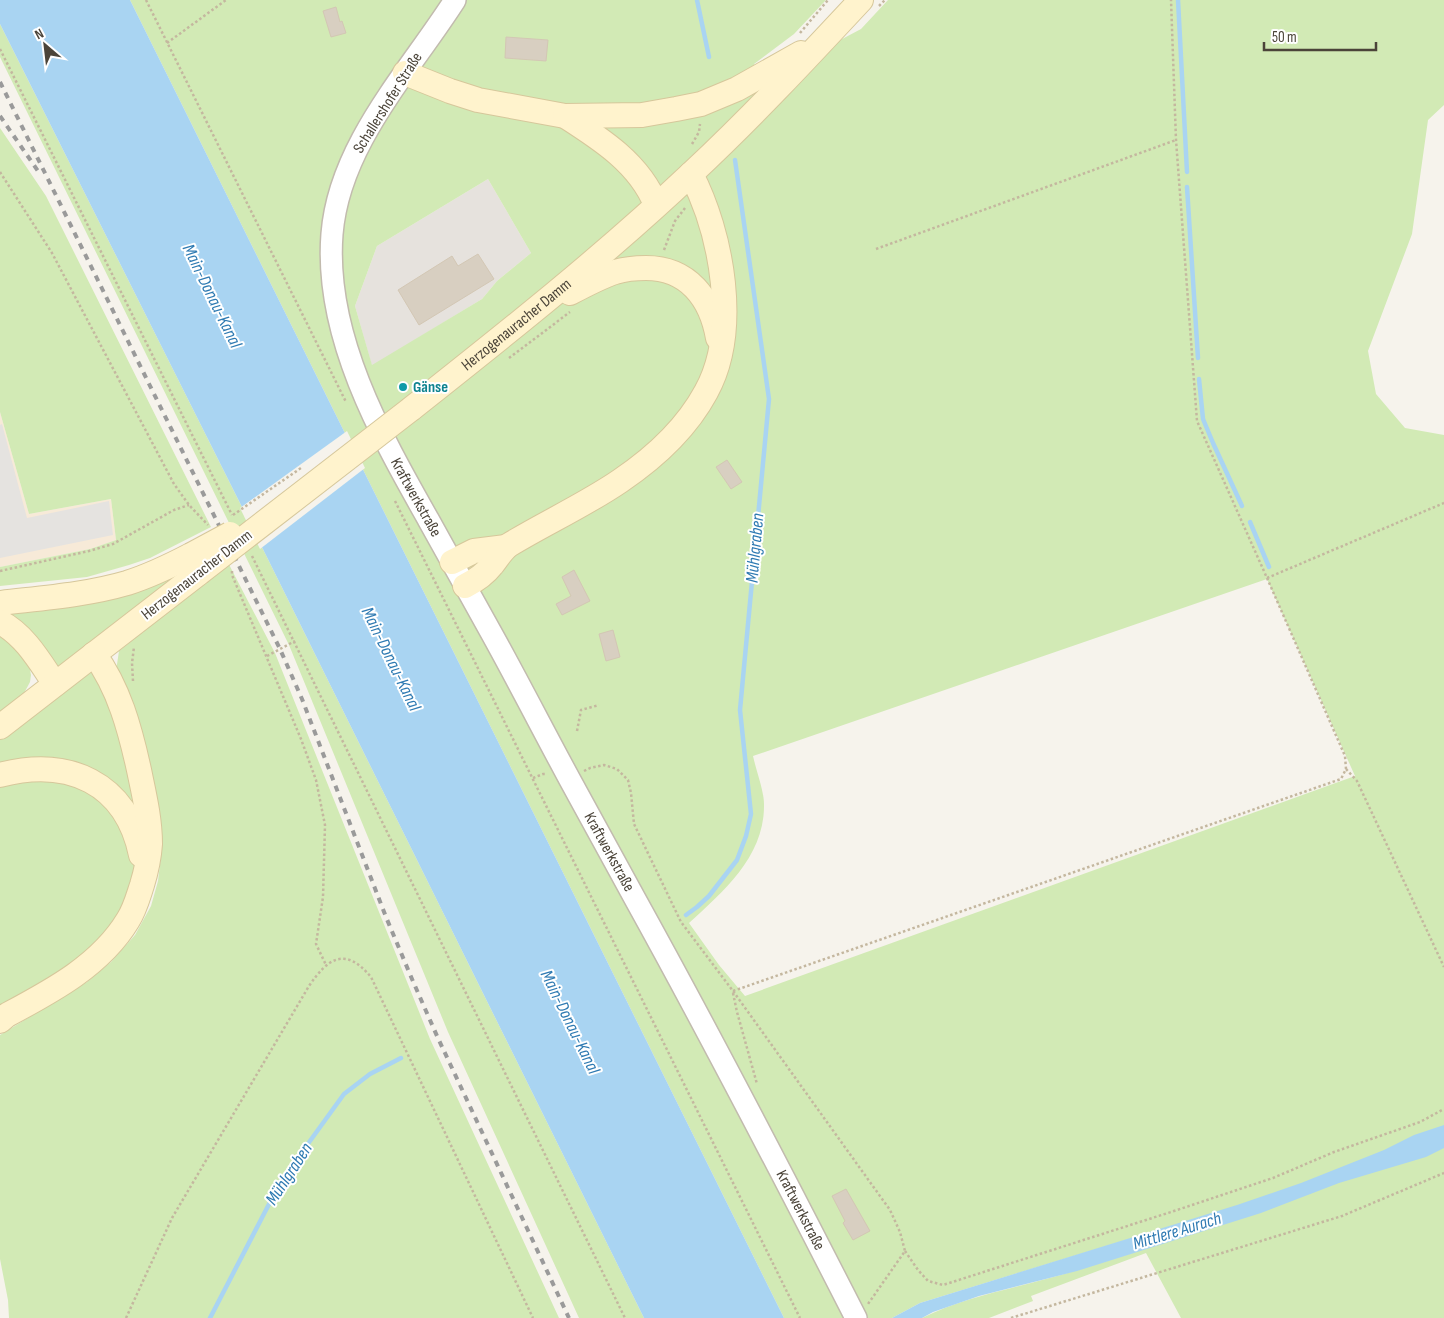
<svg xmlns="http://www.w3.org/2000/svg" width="1444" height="1318" viewBox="0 0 1444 1318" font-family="'Sofia Sans Condensed',sans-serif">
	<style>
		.commercial { fill: #f7ead8 }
		.industrial { fill: #e6e2dd }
		.green { fill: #d2eab5; fill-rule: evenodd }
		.parking { fill: #e5e3e0 }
		.water { fill: #a9d4f2 }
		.pier { fill: #f6f3ec }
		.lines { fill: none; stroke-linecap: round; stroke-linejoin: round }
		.stream { stroke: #a9d4f2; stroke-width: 4.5 }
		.building { fill: #d8cfc1; stroke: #d3c7b4 }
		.tertiary-casing { stroke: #c2bbae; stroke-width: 24 }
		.secondary-casing { stroke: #d6c79b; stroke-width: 26 }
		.path { stroke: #c4b79f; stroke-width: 2.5; stroke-dasharray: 2.5 2.5; stroke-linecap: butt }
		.tertiary { stroke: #fff; stroke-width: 21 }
		.secondary { stroke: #fff3cd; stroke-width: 24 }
		.rail { stroke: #9a9a9a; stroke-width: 4; stroke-dasharray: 6 6; stroke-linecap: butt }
		.secondary-bridge-casing { stroke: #d6c79b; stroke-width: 26; stroke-linecap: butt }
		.path-bridge { stroke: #c4b79f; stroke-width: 2.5; stroke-dasharray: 2.5 2.5; stroke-linecap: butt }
		.secondary-bridge { stroke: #fff3cd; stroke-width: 24 }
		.culture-dot { fill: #0f9aa8; stroke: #fff; stroke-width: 2 }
		.labels { text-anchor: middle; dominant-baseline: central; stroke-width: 4; stroke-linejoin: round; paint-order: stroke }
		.street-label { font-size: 16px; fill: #4b4439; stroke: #fff }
		.culture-label { font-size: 16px; font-weight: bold; fill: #0d838f; stroke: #fff; text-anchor: start }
		.water-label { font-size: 18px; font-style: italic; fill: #2e7ab2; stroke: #fff }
	</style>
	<rect width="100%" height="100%" fill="#f6f3ec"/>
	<polygon class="commercial" points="0,412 29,514 111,499 116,540 90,549 0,567"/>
	<polygon class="industrial" points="488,179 531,253 497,281 482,299 372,366 355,306 377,246"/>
	<g class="green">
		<path d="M 130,0 L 826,0 L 794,34 L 754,64 L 761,82 L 861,29 L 888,0 L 1444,0 L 1444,105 L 1428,120 L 1412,234 L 1368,351 L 1376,394 L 1405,428 L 1444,435 L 1444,1318 L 1181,1318 L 1146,1253 L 1031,1296 L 1033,1301 L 989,1318 L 922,1318 C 960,1299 1001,1291 1042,1280 C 1076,1271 1110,1260 1144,1249 L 1139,1236 L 920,1303 L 892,1318 L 784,1318 ZM 488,179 L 531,253 L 497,281 L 482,299 L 372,365 L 355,306 L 377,246 ZM 1267,579 L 1355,776 L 745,996 L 719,965 L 689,923 C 724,891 765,856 764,804 C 764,791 756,770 753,756 Z"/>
		<polygon points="0,24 251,525 644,1318 579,1318 448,1032 289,645 0,57"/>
		<polygon points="0,128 46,196 211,527 150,558 129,565 87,577 0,586 0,567 90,549 116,540 111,499 29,514 0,412"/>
		<polygon points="222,551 275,653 430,1039 559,1318 9,1318 8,1300 0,1259 0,1035 87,982 111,962 135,935 151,906 158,881 162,848 154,784 128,700 116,671 119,651 128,644"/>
		<polygon points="177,571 178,576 55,671 0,610"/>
		<polygon points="0,630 29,664 31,675 30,682 23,695 0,713"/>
		<polygon points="89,670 92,671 109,694 140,811 112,789 0,769 0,740"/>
		<polygon points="55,775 112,805 136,865 130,901 109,933 65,971 0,1008 0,781"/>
	</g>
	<polygon class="parking" points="2,424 27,518 109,501 113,535 0,558 0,425"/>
	<g class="water">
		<polygon points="0,0 130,0 784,1318 644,1318 251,525 0,24"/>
		<polygon points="1444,1125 1444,1148 1426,1157 1339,1183 1261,1213 1077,1271 979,1296 933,1312 922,1318 892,1318 920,1303 1237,1205 1301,1183 1384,1150 1414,1135"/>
	</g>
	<polygon class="pier" points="347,431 365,468 260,549 240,508"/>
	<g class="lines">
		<g class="stream">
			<polyline points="697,0 709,57"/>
			<polyline points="1178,0 1187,172"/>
			<polyline points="1187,187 1198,358"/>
			<polyline points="1199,379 1203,419 1213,443 1242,506"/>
			<polyline points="1250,522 1269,567"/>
			<polyline points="686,915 697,907 709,896 737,860 746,836 751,814 740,710 769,399 735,160"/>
			<polyline points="210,1318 281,1181 344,1094 370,1074 401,1058"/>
		</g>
	</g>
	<g class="building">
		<polygon points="336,7 340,22 342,21 346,33 331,37 323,11"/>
		<polygon points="506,37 548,40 546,61 505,58"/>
		<polygon points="478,254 494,279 419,325 398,290 452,256 458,266"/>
		<polygon points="727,460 742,482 731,489 716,467"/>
		<polygon points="574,570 590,601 562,615 556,604 571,596 562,577"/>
		<polygon points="613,630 620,657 606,661 599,634"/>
		<polygon points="846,1189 870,1231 853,1240 843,1223 845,1221 832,1196"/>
	</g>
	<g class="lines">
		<g class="tertiary-casing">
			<g id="tertiary">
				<path id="s1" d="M 455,0 C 409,72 339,145 332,234 C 324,335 380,434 428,519 C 450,558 471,597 493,636 C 519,683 544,732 570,780 C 591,819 613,858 634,897 C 711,1036 784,1177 856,1318"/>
			</g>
		</g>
		<g class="secondary-casing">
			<g id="secondary">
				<polyline points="405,73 450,91 478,100 565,116 642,115 676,109 701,104 737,89 801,53"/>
				<path d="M 565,116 C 601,139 640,164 656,205"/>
				<path d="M 570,293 C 585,285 600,277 615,272 C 625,269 635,268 646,268 C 688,268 711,298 718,338"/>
				<path id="s2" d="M 411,409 C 507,333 603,257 692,173 C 751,118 806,59 861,0"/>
				<polyline points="452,562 474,551 506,547"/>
				<path d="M 465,586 C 475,581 485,574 492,565 C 497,559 502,550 509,545 C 545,523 585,505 620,481 C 654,458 686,429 706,392 C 740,331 722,234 691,174"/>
				<path d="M 0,603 C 42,598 86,595 127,583 C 149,576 170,566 191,555"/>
				<path d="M 0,622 C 25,635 40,662 55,684"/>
				<polyline points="0,727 199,573"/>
				<path d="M 0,775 C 68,757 126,782 141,855"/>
				<path d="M 0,1021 L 7,1015 C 52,991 101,965 128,920 C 135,909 138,897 142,885 C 146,872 149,858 150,844 C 150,819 144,794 139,770 C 130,729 119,688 94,654"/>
			</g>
		</g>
		<g class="path">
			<polyline points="146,0 346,402"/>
			<polyline points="879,6 885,0"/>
			<polyline points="800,33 828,0"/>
			<polyline points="167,43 226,0"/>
			<polyline points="0,49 232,515"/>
			<polyline points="692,144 699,132 700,124"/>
			<polyline points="0,172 52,253 174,484 189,505 208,525"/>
			<polyline points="876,249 1176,140"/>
			<polyline points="664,250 675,221 685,208"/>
			<polyline points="509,358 570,312"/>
			<polyline points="395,501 800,1318"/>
			<polyline points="252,556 625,1318"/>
			<polyline points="0,571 89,551 113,544 174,510 189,505"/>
			<polyline points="232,571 232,575 301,739 316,780 325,825 323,897 316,944 326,965"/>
			<polyline points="1267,578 1444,503"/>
			<polyline points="267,656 295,641"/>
			<polyline points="133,681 132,663 134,647"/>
			<polyline points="577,731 581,710 599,705"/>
			<polyline points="1346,769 1357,781 1444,967"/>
			<polyline points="584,771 590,768 604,765 617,769 628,780 631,793 634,824 681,922 733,991 890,1210 900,1232 905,1251 868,1304"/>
			<polyline points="533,778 543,774 546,774"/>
			<polyline points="733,991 1341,779 1346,769 1345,756 1267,578 1197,421 1176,140 1171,0"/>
			<polyline points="733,993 737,1012 757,1084"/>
			<polyline points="905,1251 918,1270 928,1281 943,1285 1171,1212 1273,1178 1334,1152 1420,1122 1444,1109"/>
			<path d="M 126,1318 L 172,1218 L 309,986 C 328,958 345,946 371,977 L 533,1318"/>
			<polyline points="1011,1318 1342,1216 1444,1173"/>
		</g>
		<use href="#tertiary" class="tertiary"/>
		<use href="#secondary" class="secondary"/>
		<g class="rail">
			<polyline points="0,82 280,649 302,699 386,917 412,979 437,1036 569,1318"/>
			<polyline points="0,116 38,171"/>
		</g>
		<g class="secondary-bridge-casing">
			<g id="secondary-bridge">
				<polyline points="191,555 230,534"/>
				<polyline points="199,573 411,409"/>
			</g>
		</g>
		<polyline class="path-bridge" points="233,515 301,468"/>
		<use href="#secondary-bridge" class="secondary-bridge"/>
	</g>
	<circle class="culture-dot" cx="403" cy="387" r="5"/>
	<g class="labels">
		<g class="street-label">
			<text transform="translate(388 103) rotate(-58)">Schallershofer Straße</text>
			<text stroke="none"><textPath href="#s2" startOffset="135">Herzogenauracher Damm</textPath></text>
			<text stroke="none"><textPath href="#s1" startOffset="548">Kraftwerkstraße</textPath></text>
			<text transform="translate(197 575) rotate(-38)">Herzogenauracher Damm</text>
			<text stroke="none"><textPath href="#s1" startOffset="952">Kraftwerkstraße</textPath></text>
			<text stroke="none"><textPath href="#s1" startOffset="1358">Kraftwerkstraße</textPath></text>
		</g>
		<g class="culture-label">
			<text x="413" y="387">Gänse</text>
		</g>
		<g class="water-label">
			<text transform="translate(212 296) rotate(64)">Main-Donau-Kanal</text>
			<text transform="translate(755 548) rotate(-85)">Mühlgraben</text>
			<text transform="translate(391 659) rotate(64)">Main-Donau-Kanal</text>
			<text transform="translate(570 1022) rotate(64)">Main-Donau-Kanal</text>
			<text transform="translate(289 1174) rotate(-57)">Mühlgraben</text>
			<text transform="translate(1177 1231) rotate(-17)">Mittlere Aurach</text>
		</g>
	</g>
	<g transform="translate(45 45) rotate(332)" stroke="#ffffff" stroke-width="4" paint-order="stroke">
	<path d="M0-4L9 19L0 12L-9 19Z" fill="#4b4439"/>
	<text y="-8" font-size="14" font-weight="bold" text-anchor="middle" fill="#4b4439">N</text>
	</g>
	<path d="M1264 42v8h112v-8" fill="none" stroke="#4b4439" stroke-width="2.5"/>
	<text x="1272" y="42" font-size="15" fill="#4b4439" stroke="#ffffff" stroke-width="4" paint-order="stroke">50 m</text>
</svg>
